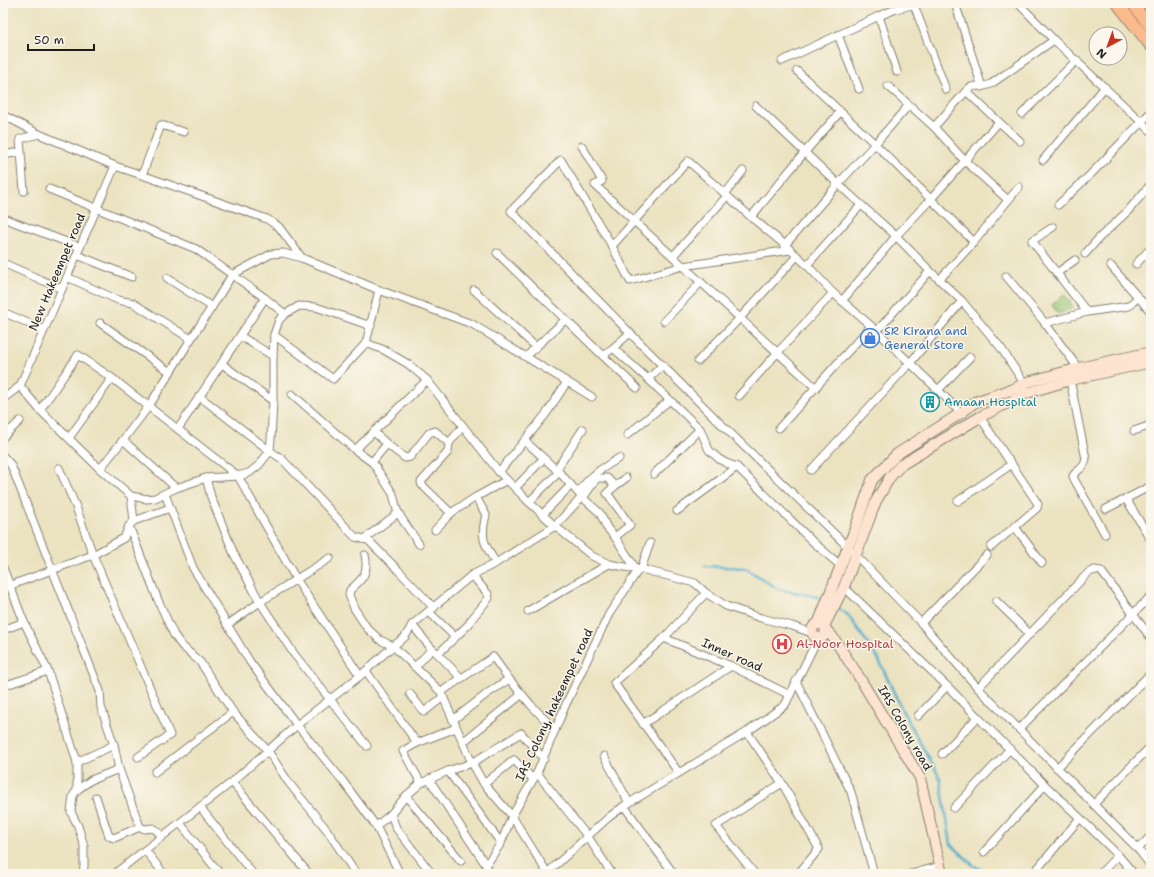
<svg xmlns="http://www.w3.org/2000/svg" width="1154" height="877" viewBox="0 0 1154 877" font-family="'Shantell Sans',sans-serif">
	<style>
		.green { fill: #99c877; stroke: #5a724a }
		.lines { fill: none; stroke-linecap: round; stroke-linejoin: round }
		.stream { stroke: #4eaecd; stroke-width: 2.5 }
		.street-casing { stroke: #847f6e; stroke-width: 9 }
		.secondary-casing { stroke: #847f6e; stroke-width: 12 }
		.primary-casing { stroke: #847f6e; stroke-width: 13 }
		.street { stroke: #fff; stroke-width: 7 }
		.secondary { stroke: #fde4d1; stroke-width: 10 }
		.primary { stroke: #fbbb8d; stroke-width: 11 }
		.labels { text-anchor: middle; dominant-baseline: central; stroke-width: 3; stroke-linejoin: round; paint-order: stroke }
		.street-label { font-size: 12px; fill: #1c1c1c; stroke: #fbf7ec }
		.shop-label { font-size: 12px; fill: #366cbe; stroke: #fbf7ec; text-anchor: start }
		.culture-label { font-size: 12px; fill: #0d838f; stroke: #fbf7ec; text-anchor: start }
		.health-label { font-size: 12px; fill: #be3a42; stroke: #fbf7ec; text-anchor: start }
	</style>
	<rect width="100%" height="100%" fill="#fbf7ec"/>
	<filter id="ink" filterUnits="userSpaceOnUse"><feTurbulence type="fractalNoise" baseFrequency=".025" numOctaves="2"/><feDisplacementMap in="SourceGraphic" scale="8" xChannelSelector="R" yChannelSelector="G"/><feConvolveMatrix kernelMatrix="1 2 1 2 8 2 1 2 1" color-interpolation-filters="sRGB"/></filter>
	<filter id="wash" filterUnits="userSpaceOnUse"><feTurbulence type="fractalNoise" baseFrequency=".012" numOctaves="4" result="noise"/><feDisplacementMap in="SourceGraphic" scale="16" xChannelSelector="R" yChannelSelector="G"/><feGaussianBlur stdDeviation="0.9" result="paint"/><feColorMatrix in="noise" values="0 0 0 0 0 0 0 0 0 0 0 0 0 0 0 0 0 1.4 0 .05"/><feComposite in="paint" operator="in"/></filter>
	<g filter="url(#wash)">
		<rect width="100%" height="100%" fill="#ebe2c0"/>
		<polygon class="green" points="1064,294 1074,308 1058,314 1052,305"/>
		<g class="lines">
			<g class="stream">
				<polyline points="704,566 745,568 778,589 818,597 824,600"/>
				<polyline points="837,608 847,614 878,658 903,712 940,778 951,844 973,865 988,874"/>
			</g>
		</g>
	</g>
	<g filter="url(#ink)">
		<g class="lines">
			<g class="street-casing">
				<g id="street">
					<polyline points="955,3 982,87"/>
					<polyline points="1018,3 1054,40 1151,131"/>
					<polyline points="914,5 946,90"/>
					<polyline points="879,16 897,72"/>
					<polyline points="838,35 859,89"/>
					<polyline points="782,61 879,16 896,9 920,3"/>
					<polyline points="797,71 875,144 974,242"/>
					<polyline points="888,86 934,127 965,161 1008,200"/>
					<polyline points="966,91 999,122"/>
					<polyline points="756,106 838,184 896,236 930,271 962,301 1001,348 1024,383 1025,387"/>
					<polyline points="1022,114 1077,60"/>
					<polyline points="3,115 39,134 115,166 142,175 267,219 279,227 302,258"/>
					<path d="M 934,127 L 969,88 C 976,84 983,88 991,84 L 1054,40"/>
					<polyline points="582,146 602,181 595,185 816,388"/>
					<polyline points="3,155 20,152"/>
					<polyline points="1043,160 1105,87"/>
					<polyline points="142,175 161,125 184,132"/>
					<polyline points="49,189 196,249 265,298 285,314"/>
					<polyline points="24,191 20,139 39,134"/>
					<polyline points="725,194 743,171"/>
					<polyline points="1058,205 1090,175 1151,112"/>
					<polyline points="751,217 805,152 840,112"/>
					<polyline points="3,218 80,247"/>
					<polyline points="1053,227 1032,241 1087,312"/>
					<polyline points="785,245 838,184 875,144 909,105"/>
					<polyline points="612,246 688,161 751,217 785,245 807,265 833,293 877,331 938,390 961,413"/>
					<polyline points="790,250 683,266 630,281 612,246 561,160 511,211 630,333 718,421 848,547 921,623 978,688 1138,849 1151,866"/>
					<polyline points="497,253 603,356 613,348 648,379 700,429 709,450 719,459 726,463 737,467 813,542 841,566"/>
					<polyline points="1085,254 1099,238 1128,211 1151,184"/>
					<polyline points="77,255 132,277"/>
					<polyline points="673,256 727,196"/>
					<polyline points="3,263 62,289"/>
					<polyline points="1136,264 1151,248"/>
					<polyline points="807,265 861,205"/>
					<polyline points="1111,266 1151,312"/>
					<polyline points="1057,273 1075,260"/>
					<polyline points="1006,276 1045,323 1081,372"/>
					<polyline points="67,277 118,300 133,303 191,339"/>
					<polyline points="167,278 212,307"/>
					<polyline points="940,279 974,242 1019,187"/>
					<polyline points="474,290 536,347 526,357"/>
					<polyline points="842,301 896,236 931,199 999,122 1020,141"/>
					<polyline points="3,312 44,330"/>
					<polyline points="664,321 701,282"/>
					<polyline points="100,323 170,372"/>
					<polyline points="1045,323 1087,312 1129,306 1138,297"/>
					<polyline points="877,331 930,271"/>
					<polyline points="274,335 333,379 366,343 379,290"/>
					<polyline points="240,336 273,356"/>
					<polyline points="366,343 384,350 408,364 427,380 499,472 529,502 555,526 592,556 609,564 636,569 641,569 695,583 706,593 726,606 761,618 792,626 812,633"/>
					<polyline points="536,347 565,320"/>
					<polyline points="613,348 630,333"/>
					<polyline points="603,356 637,388"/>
					<polyline points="698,361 740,318 797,256"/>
					<polyline points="222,364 273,401"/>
					<polyline points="648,379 663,365"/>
					<path d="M 1070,380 L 1086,459 C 1083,471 1078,468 1073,476 L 1074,479 L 1105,534"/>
					<polyline points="20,386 40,410 100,469 131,496 147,499 155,498 176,488 206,478 238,476 249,473 259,465 270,451 271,439 273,401 273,356 274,335 279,320 285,314 299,306 316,307 371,326"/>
					<polyline points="938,390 970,357"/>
					<polyline points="292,394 355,450 427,380"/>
					<polyline points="199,396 270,451 282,459 355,537 368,540 398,570 434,608"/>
					<polyline points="739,396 778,352 833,293"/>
					<polyline points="3,399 20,386 115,166"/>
					<polyline points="40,410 78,355 112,378 238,476 296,579 360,676"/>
					<polyline points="980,417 1038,504 1037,508 991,547"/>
					<polyline points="779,428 871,326"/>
					<polyline points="178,429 265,298"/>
					<polyline points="1134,431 1151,425"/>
					<polyline points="374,432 388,445 405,458 410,457 429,433 435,431 449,443"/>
					<polyline points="627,435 670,400"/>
					<polyline points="3,437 20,421"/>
					<polyline points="69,438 112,378"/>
					<polyline points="123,440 176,488"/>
					<polyline points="525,441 559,472 582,497 600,513 607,528 615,537 630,525 607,493 615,486 626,478"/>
					<polyline points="355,450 373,463 393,494 397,510 402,519 419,544"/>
					<polyline points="3,456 11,465 100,691 101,707 114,745 119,769 140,827 145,829 153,828 156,830 162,836"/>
					<polyline points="372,462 387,444"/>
					<polyline points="59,468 76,507 93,555 170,735 138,757"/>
					<polyline points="100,469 123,440 149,406 191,339 212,307 232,275 271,254 283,253 302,258 379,290 472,324 592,397"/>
					<polyline points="556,470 583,429"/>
					<polyline points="811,470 910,363 962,301"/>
					<polyline points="499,472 546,414 567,382"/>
					<polyline points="654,474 700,429"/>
					<polyline points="206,478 211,497 234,554 260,602 294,654 367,746"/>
					<polyline points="515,488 543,459"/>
					<polyline points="578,493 588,480 600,470 619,458"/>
					<polyline points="165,494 193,568 250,662 297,725 342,780 376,826 400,874"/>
					<polyline points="131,496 134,521"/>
					<path d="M 476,497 L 486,515 C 480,538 484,544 496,563"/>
					<polyline points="583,498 597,478 607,478 615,486"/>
					<polyline points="1126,499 1151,540"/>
					<polyline points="958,501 1012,464"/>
					<polyline points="529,502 559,472"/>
					<polyline points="1106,509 1151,486"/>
					<polyline points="677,511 737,467"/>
					<polyline points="451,513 422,485 421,482 448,452 449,443 463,426"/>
					<polyline points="542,515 571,485"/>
					<polyline points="129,526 158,600 174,635 182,646 200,662 233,712 268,751 289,783 327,830 356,874"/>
					<polyline points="1015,527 1042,563"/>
					<polyline points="435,530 451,513 476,497 507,480"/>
					<polyline points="615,537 636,569"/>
					<polyline points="364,539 398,513"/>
					<path d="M 365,555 C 369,573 363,579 350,590 L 349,595 L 354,608 L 367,628 L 380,640 L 393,646 L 441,692 L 472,763 L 484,784 L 512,816 L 548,874"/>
					<polyline points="3,568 24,622 48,671 77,762 77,790 73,796 71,812 78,826 84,846 84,866 83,874"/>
					<polyline points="641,569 650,543"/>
					<polyline points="844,587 947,686 1045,785 1080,818 1118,855 1134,874"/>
					<polyline points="3,588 93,555 124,538 129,526 134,521 170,508"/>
					<polyline points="996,601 1030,634"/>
					<polyline points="528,611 609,564"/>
					<polyline points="429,612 455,637"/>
					<polyline points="921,623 987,555"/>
					<polyline points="227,625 260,602 330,558"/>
					<polyline points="412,625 432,649"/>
					<polyline points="3,630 24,622"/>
					<polyline points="664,638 731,666 790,695"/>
					<polyline points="438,654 469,624 471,620 489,598 488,594 472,575"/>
					<polyline points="415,667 432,649 438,654 461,678"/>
					<polyline points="366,671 417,743 456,728"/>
					<polyline points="796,681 851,792 874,874"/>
					<polyline points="3,686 48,671"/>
					<polyline points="978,688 1088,573 1094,570 1101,571 1151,638"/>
					<polyline points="441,692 493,657 509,679 531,705 555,730"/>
					<polyline points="410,694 424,712 443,697"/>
					<polyline points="918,716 947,686"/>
					<polyline points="453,720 488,693 509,679"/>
					<polyline points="643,724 731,666"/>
					<polyline points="1019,729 1151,596"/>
					<polyline points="747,732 782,783 819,849 798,874"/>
					<polyline points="463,742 521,695"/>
					<polyline points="417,743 403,751 421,783"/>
					<polyline points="942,754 978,717"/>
					<polyline points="604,756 629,803"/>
					<polyline points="77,762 114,745"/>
					<polyline points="1057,768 1151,673"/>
					<polyline points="448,771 501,843"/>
					<polyline points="155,772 233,712"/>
					<polyline points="537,773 588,837 612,874"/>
					<polyline points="679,773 614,683 664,638 706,593"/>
					<polyline points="429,779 486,865"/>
					<polyline points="232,782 309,874"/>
					<polyline points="484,784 514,760 533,779"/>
					<polyline points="77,790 91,780 119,769"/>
					<polyline points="406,796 461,861"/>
					<polyline points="96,797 109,836 114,838 140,827"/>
					<polyline points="1094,804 1151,746"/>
					<polyline points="624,806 674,874"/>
					<polyline points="200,807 253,874"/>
					<polyline points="954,808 1010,749"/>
					<polyline points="391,814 396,828 432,874"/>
					<polyline points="180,823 220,874"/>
					<polyline points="376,826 391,814 406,796 421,783 448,771 472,763 521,733 544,759"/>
					<polyline points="1138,849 1151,836"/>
					<polyline points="145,850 164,874"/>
					<polyline points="984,852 1045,785"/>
					<polyline points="547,873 609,817 624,806 747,732 785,705 818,638"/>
					<polyline points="117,874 118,871 232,782 297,725 360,676 393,646 405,637 412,625 472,575 496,563 555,526 582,497"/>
					<polyline points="488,874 486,865 501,843 512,816 537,773 566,704 609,614 639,569"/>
					<polyline points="755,874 716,826 782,783"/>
					<polyline points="911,874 940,866"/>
					<polyline points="1033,874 1080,818"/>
					<polyline points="1100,874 1118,855"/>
				</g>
			</g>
			<g class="secondary-casing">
				<g id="secondary">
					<polyline points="818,624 855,529 872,480 897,454 961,413 975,402 1016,388 1024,383 1079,368 1151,352"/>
					<circle cx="819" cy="631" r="7"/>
					<polyline points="824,626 844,587 876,501 890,477 901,465 980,417 1027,393 1070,380 1151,362"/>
					<polyline points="826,630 832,636 856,672 920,778 942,874"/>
				</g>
			</g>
			<g class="primary-casing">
				<g id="primary">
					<polyline points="1117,3 1151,46"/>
					<polyline points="1132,3 1151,28"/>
					<polyline points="1150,3 1151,4"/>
				</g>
			</g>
			<use href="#street" class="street"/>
			<use href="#secondary" class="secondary"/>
			<use href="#primary" class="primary"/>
		</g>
	</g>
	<defs>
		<g id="shop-ring" transform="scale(1)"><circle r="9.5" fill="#fbf7ec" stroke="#3f7fe0" stroke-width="1.5"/><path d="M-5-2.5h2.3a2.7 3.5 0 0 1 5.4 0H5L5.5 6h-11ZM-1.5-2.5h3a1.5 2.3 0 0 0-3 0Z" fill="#3f7fe0"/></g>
		<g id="building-ring" transform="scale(1)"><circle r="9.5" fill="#fbf7ec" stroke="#0f9aa8" stroke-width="1.5"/><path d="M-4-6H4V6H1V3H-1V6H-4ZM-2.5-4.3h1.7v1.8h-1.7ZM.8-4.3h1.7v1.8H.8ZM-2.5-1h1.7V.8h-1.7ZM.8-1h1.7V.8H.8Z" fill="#0f9aa8"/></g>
		<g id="hospital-ring" transform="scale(1)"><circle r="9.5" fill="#fbf7ec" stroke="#e0444e" stroke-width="1.5"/><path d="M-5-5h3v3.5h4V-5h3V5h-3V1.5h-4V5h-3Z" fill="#e0444e"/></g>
	</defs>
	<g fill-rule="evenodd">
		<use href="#shop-ring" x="870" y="338"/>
		<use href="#building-ring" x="930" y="402"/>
		<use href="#hospital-ring" x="782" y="644"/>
	</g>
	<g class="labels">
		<g class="street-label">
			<text transform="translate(57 272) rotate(-67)">New Hakeempet road</text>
			<text transform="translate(732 655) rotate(24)">Inner road</text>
			<text transform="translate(554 705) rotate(-65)">IAS Colony, hakeempet road</text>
			<text transform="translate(905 728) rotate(60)">IAS Colony road</text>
		</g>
		<g class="shop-label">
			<text x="884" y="331">SR Kirana and<tspan x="884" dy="14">General Store</tspan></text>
		</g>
		<g class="culture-label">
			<text x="944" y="402">Amaan Hospital</text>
		</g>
		<g class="health-label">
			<text x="796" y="644">Al-Noor Hospital</text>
		</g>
	</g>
	<rect width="1154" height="877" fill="none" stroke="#fbf7ec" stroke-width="16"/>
	<g transform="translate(1108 46) rotate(221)"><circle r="19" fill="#fbf7ec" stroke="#a29f99"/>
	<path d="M0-3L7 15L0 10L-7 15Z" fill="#c8321e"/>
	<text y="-6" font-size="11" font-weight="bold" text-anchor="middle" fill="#1c1c1c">N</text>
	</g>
	<path d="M28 44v6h66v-6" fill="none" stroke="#1c1c1c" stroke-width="2"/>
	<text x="34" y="44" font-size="12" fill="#1c1c1c" stroke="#fbf7ec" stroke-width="3" paint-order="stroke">50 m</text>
</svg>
